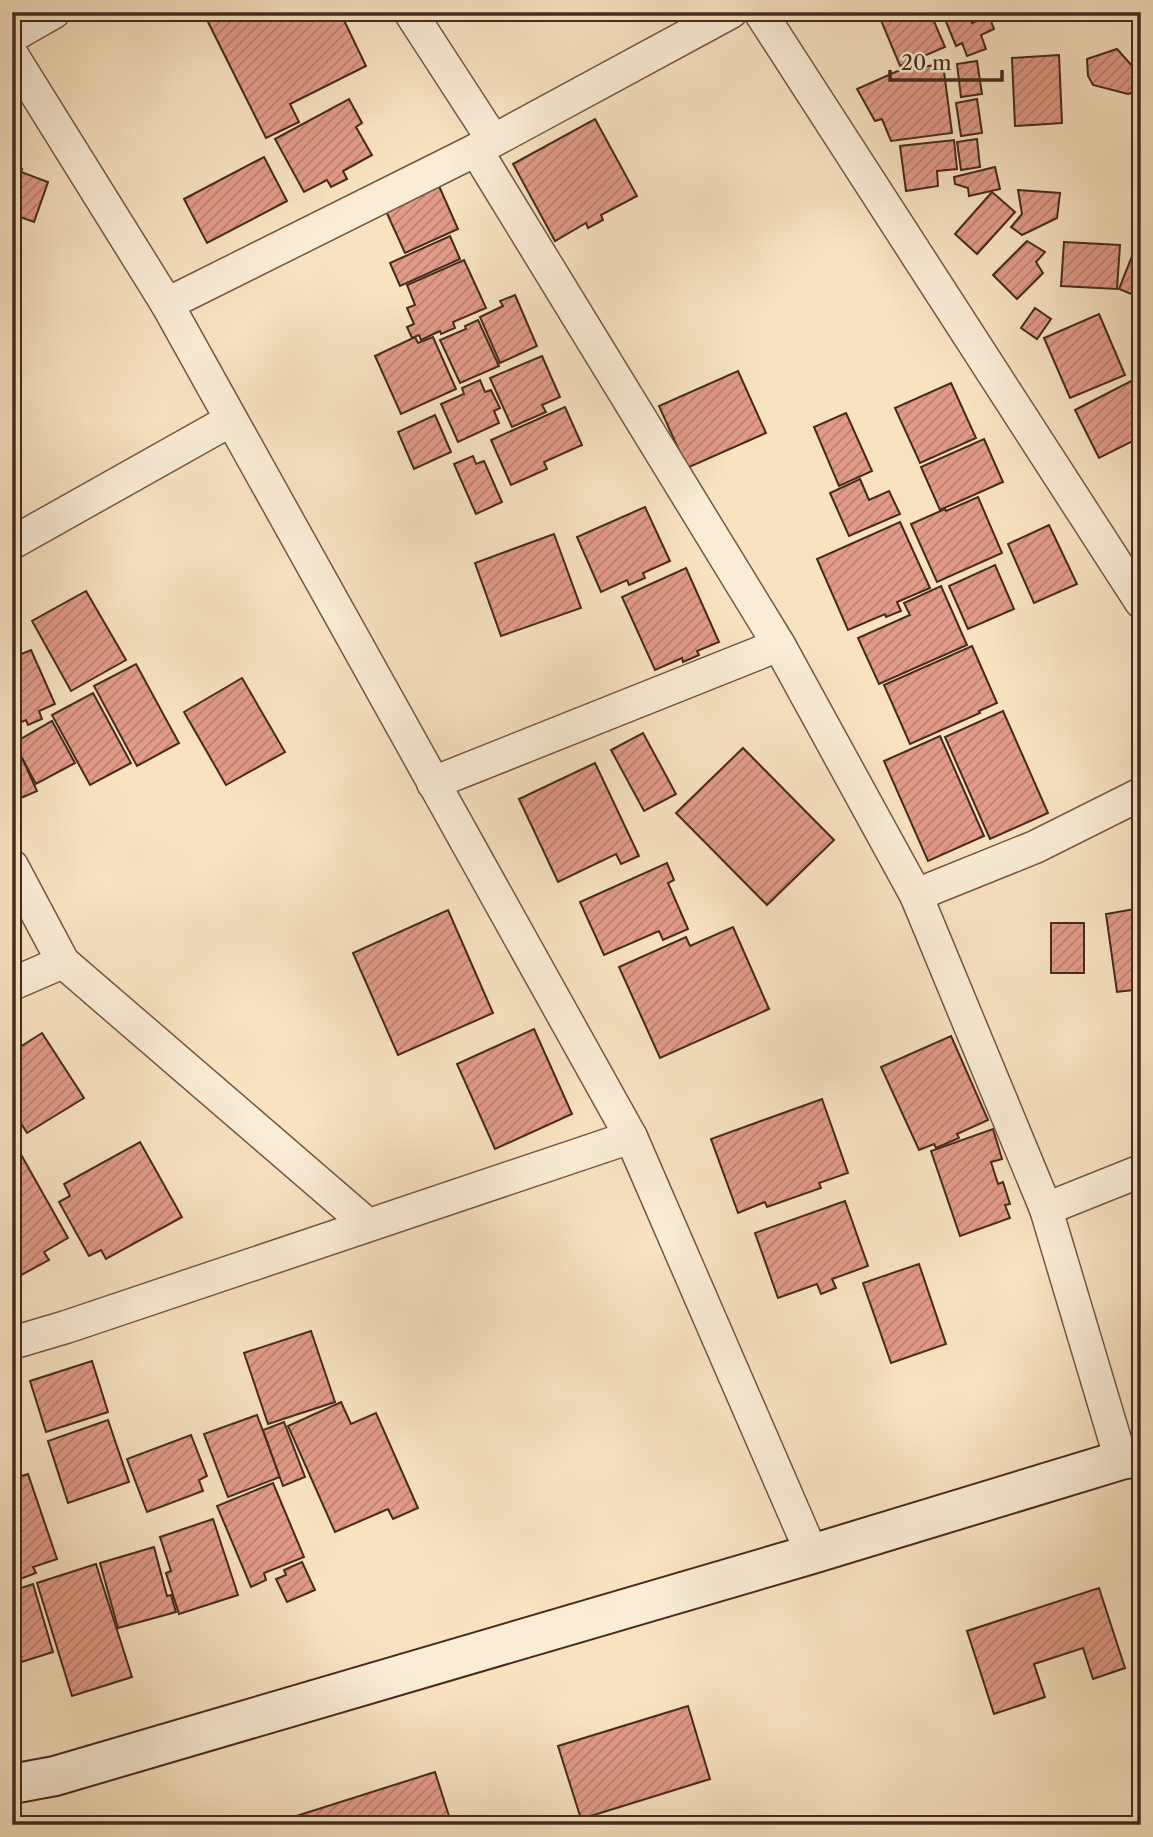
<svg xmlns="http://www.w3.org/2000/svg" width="1153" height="1837" viewBox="0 0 1153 1837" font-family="'Libre Caslon Text',serif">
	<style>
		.building { fill: url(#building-hatch); stroke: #462a1e; stroke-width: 2 }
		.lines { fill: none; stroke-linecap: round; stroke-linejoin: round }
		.street-casing { stroke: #725846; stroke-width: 35 }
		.secondary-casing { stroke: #462a1e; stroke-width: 42 }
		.street { stroke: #faecd6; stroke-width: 32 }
		.secondary { stroke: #faecd6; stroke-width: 38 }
	</style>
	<defs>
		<pattern id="building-hatch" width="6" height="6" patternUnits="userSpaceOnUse" patternTransform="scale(1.75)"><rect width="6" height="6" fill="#e29b88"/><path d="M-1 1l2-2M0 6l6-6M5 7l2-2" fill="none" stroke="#b97f6f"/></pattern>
	</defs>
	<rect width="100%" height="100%" fill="#f8e2c0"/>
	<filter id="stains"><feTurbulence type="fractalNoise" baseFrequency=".00286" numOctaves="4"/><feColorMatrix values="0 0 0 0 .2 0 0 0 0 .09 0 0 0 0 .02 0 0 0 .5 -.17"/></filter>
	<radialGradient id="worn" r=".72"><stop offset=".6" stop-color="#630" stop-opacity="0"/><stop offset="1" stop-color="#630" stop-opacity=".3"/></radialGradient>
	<g class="building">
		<polygon points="203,12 340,12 366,66 290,104 299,122 266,138"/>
		<polygon points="880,12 930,12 945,47 900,66 878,13"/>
		<polygon points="942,12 968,12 972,23 989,16 994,29 981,35 986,49 967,56 962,43 956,46"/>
		<polygon points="1117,49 1141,76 1141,90 1128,94 1093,85 1088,76 1087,59"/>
		<polygon points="1059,55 1062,123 1015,126 1012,58"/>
		<polygon points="977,61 982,94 961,97 957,64"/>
		<polygon points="943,64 952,133 891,141 882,119 875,121 857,89 900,70"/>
		<polygon points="349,99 362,123 356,127 372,155 343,171 347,179 331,187 327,180 304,192 275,139"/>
		<polygon points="977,99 982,133 961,136 956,103"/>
		<polygon points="595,119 637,196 601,215 603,220 588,228 586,223 555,241 513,164"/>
		<polygon points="977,139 980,167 961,170 957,142"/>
		<polygon points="954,140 957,169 937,171 938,186 906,191 900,146"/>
		<polygon points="264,157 287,201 207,243 184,199"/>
		<polygon points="12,165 22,169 21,172 48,182 34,222 12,214"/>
		<polygon points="995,167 1000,189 969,196 968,188 955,184 954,177"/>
		<polygon points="439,186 458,229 405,253 385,209"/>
		<polygon points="1018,190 1060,193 1057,218 1022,235 1011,227 1022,214"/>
		<polygon points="992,192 1015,212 977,254 955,234"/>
		<polygon points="450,236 460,259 400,286 390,263"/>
		<polygon points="1140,236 1141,236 1141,298 1119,289"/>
		<polygon points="1027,241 1045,252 1036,262 1043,273 1017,299 993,275"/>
		<polygon points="1064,242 1120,245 1117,289 1061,286"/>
		<polygon points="464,260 486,308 453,322 455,328 441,334 440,331 421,340 419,335 412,338 407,327 414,324 407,308 415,305 407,285"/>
		<polygon points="515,295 537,346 500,363 480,317 503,306 500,301"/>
		<polygon points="1035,308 1051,319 1037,339 1021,328"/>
		<polygon points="1099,314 1125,375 1070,398 1044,338"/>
		<polygon points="478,320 499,366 460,383 440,340 466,329 465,326"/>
		<polygon points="415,337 418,343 433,337 456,389 401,414 375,356"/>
		<polygon points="542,356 560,397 542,405 546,412 512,427 490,378"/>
		<polygon points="738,371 766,433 687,468 659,406"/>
		<polygon points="480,380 485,392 491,390 500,408 494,411 499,423 458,442 441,404 464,394 462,388"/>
		<polygon points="1131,381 1141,401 1141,437 1099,458 1075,410"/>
		<polygon points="951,383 976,438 920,463 895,408"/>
		<polygon points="565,407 582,445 544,462 547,469 511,485 491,440"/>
		<polygon points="846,413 872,471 839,486 814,427"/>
		<polygon points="435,415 451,452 414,469 398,432"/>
		<polygon points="984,439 1003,482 940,510 921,467"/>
		<polygon points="473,456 476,464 484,461 502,502 476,514 454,464"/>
		<polygon points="860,479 869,500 889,491 900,514 849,536 830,493"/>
		<polygon points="978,497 1002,553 937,582 911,524 945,509 946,511"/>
		<polygon points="645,507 670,561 643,573 645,578 629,585 627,580 601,592 577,537"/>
		<polygon points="900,522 930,588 897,602 901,611 886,617 885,614 848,630 817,559"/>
		<polygon points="1049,525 1077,584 1034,603 1008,544"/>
		<polygon points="554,534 581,608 501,636 475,563"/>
		<polygon points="995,565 1014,609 968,629 949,586"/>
		<polygon points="686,568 719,642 697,651 699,655 683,662 682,658 655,670 622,597"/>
		<polygon points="941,586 967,645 879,684 858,638 910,615 904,603"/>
		<polygon points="86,591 126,660 71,691 32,621"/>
		<polygon points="972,646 997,703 979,711 980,713 910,744 884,685"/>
		<polygon points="31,650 55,704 39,711 42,719 28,725 26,720 12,726 12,658"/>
		<polygon points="136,664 179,743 137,766 94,686"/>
		<polygon points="242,678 285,752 226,785 184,712"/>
		<polygon points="93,693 131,763 90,785 52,715"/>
		<polygon points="1003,711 1048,813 990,839 945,737"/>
		<polygon points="52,721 75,763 36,784 14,743"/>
		<polygon points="643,733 676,794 644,811 611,750"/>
		<polygon points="940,736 984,836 928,861 884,761"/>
		<polygon points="743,748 834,840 767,905 676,813"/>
		<polygon points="23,760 37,791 12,802 12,765"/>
		<polygon points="595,763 639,856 621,864 616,854 558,882 519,799"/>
		<polygon points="667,863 674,880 668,883 688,929 663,940 659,931 604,955 580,902"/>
		<polygon points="1141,908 1141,989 1117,992 1106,914"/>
		<polygon points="448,910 493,1013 398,1055 353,953"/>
		<rect x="1051" y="923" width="33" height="50"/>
		<polygon points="733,927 769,1009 660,1058 619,967 686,937 690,946"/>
		<polygon points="534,1029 572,1114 495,1149 457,1064"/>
		<polygon points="42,1033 84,1098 27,1133 12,1109 12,1052"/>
		<polygon points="951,1036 988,1120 957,1134 959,1138 936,1148 934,1144 919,1150 881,1067"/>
		<polygon points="822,1099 848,1173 819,1183 821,1188 767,1207 765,1202 738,1213 711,1139"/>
		<polygon points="993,1129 1002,1159 991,1162 998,1184 1003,1182 1010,1204 1005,1205 1010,1218 960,1236 931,1151"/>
		<polygon points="140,1142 182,1217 106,1259 101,1250 89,1256 59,1202 70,1196 64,1184"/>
		<polygon points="19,1151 68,1238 44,1252 49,1260 12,1280 12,1155"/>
		<polygon points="845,1201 868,1266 832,1279 836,1288 821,1294 817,1284 778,1298 755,1233"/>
		<polygon points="919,1264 946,1344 891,1363 863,1283"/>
		<polygon points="311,1331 335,1402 268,1424 244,1353"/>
		<polygon points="92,1361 108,1412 46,1432 30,1381"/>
		<polygon points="341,1402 351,1424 376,1413 418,1508 393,1519 388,1509 335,1532 288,1426"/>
		<polygon points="257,1415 280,1477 228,1497 204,1434"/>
		<polygon points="108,1420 129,1482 68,1503 48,1441"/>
		<polygon points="284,1422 305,1477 283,1486 263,1430"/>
		<polygon points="191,1435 207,1476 199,1480 203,1491 147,1512 127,1459"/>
		<polygon points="28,1474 57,1559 33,1567 36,1573 12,1582 12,1479"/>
		<polygon points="273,1483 304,1557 264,1573 266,1580 251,1587 217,1506"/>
		<polygon points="213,1519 238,1595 179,1614 166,1573 171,1571 160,1537"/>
		<polygon points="154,1547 167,1596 171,1595 176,1612 118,1628 100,1563"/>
		<polygon points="302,1562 315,1590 287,1602 276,1579 286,1575 284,1570"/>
		<polygon points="96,1564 132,1677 72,1696 37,1583"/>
		<polygon points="33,1584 53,1652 12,1665 12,1591"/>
		<polygon points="1099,1588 1125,1668 1093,1679 1083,1648 1034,1664 1045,1697 994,1714 967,1631"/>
		<polygon points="688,1706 710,1779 581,1819 558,1746"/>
		<polygon points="435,1772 449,1816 420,1825 268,1825"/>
	</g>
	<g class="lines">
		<g class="street-casing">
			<g id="street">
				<polyline points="410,12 493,140"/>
				<polyline points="760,12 1141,602"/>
				<polyline points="12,36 54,12"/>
				<polyline points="12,55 167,304 631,1137 812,1554"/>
				<polyline points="476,150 779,645 916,895"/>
				<polyline points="167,304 476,150 731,12"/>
				<polyline points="12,543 231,420"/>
				<polyline points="433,783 779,645"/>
				<polyline points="12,866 63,962"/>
				<polyline points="12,984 63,962 368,1225"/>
				<polyline points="1046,1209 1141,1171"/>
				<polyline points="12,1343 66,1327 631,1137"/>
				<polyline points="1121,1460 1046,1209 916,895 1035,847 1141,794"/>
			</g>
		</g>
		<g class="secondary-casing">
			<polyline id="secondary" points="12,1784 55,1776 812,1554 1121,1460 1141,1456"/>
		</g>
		<use href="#street" class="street"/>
		<use href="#secondary" class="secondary"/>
	</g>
	<rect width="1153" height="1837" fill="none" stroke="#f8e2c0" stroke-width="42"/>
	<rect x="14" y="14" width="1125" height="1809" fill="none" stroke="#462a1e" stroke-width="3.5"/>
	<rect x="21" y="21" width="1111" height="1795" fill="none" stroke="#462a1e" stroke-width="2"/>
	<path d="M890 70v10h112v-10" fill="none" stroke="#462a1e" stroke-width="3.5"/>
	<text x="901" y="70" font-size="21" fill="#462a1e" stroke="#faecd6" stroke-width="5" paint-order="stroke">20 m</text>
	<rect width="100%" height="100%" filter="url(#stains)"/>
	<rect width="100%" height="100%" fill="url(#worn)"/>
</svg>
